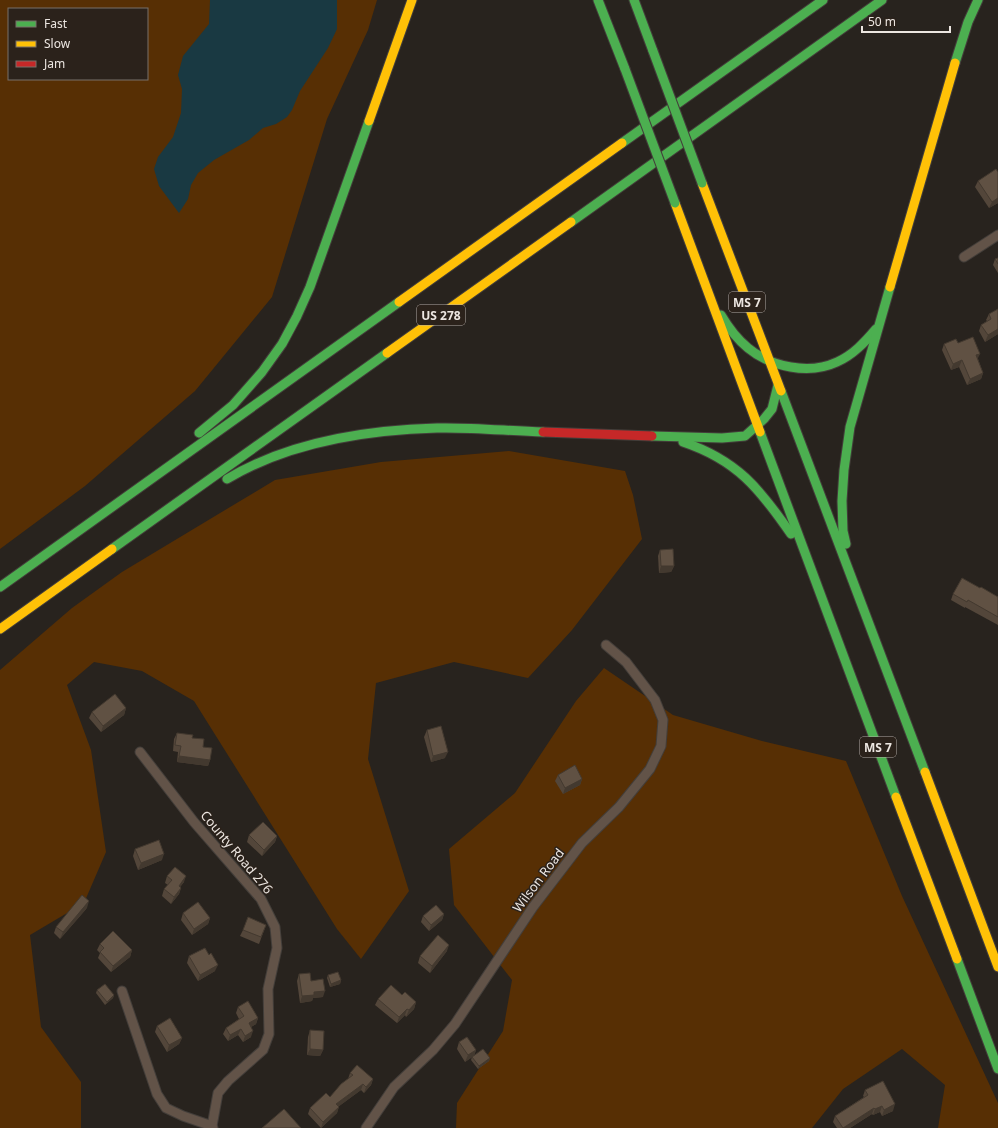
<svg xmlns="http://www.w3.org/2000/svg" width="998" height="1128" viewBox="0 0 998 1128" font-family="'Noto Sans',sans-serif">
	<style>
		.green { fill: #572f04; fill-rule: evenodd }
		.water { fill: #193942 }
		.lines { fill: none; stroke-linecap: round; stroke-linejoin: round }
		.street-casing { stroke: #433e3a; stroke-width: 11 }
		.fast-casing { stroke: #433e3a; stroke-width: 11 }
		.slow-casing { stroke: #433e3a; stroke-width: 11 }
		.jam-casing { stroke: #433e3a; stroke-width: 11 }
		.street { stroke: #625348; stroke-width: 9 }
		.fast { stroke: #4caf50; stroke-width: 9 }
		.slow { stroke: #ffc107; stroke-width: 9 }
		.jam { stroke: #c62828; stroke-width: 9 }
		.fast-bridge-casing { stroke: #433e3a; stroke-width: 11; stroke-linecap: butt }
		.fast-bridge { stroke: #4caf50; stroke-width: 9 }
		.wall { fill: #53463a }
		.shaded-wall { fill: #43392f }
		.building { fill: #605143; stroke: #43392f }
		.labels { text-anchor: middle; dominant-baseline: central; stroke-width: 3; stroke-linejoin: round; paint-order: stroke }
		.shield { fill: #2b221b; stroke: #b2aba6; stroke-width: 1 }
		.shield-label { font-size: 12px; font-weight: bold; fill: #ece6e1 }
		.street-label { font-size: 13px; fill: #ece6e1; stroke: #2b221b }
	</style>
	<rect width="100%" height="100%" fill="#28231e"/>
	<g class="green">
		<path d="M 0,0 L 377,0 L 368,30 L 327,119 L 272,297 L 195,391 L 85,486 L 0,549 ZM 9,9 L 147,9 L 147,79 L 9,79 Z"/>
		<polygon points="509,451 625,471 633,495 642,539 572,630 528,678 454,662 376,683 368,759 409,891 361,959 337,929 194,701 142,671 94,662 67,685 91,750 106,852 84,903 30,935 41,1027 81,1082 81,1128 0,1128 0,670 72,608 122,572 275,480 381,462"/>
		<polygon points="604,668 673,715 762,741 846,761 902,896 998,1103 998,1128 938,1128 945,1085 902,1049 843,1089 812,1128 456,1128 457,1103 503,1031 512,980 454,905 449,849 515,793 576,701"/>
	</g>
	<polygon class="water" points="210,0 337,0 337,29 328,48 300,91 292,110 287,117 276,124 263,128 249,140 214,160 198,173 191,185 188,199 179,213 159,186 154,169 158,157 173,137 181,113 182,89 178,75 183,56 209,24"/>
	<g class="lines">
		<g class="street-casing">
			<g id="street">
				<polyline points="964,257 998,235"/>
				<polyline points="140,752 194,822 261,899 275,927 277,948 268,989 269,1034 263,1050 228,1081 218,1093 212,1126 213,1128"/>
				<polyline points="122,991 157,1094 166,1108 183,1116 212,1126"/>
				<polyline points="366,1128 394,1087 433,1050 455,1024 533,907 582,843 619,807 650,769 661,746 663,720 655,700 626,662 606,645"/>
			</g>
		</g>
		<g class="fast-casing">
			<g id="fast">
				<polyline points="598,0 625,69"/>
				<polyline points="634,0 653,51"/>
				<polyline points="955,63 968,22 978,0"/>
				<polyline points="622,143 823,0"/>
				<polyline points="571,222 882,0"/>
				<path d="M 721,315 C 728,327 737,339 748,348 C 771,367 809,375 837,362 C 853,355 865,342 876,329"/>
				<polyline points="781,391 925,772"/>
				<polyline points="760,432 896,797"/>
				<polyline points="199,433 233,405 262,372 282,344 297,316 310,287 369,121"/>
				<polyline points="652,436 722,438 745,436 764,419 772,409 778,385"/>
				<path d="M 683,442 C 737,460 760,489 791,534"/>
				<path d="M 227,479 C 289,442 365,430 437,428 C 472,427 508,431 543,432"/>
				<polyline points="846,544 843,531 842,501 844,470 850,427 890,287"/>
				<polyline points="112,549 387,353"/>
				<polyline points="0,587 399,302"/>
				<polyline points="957,959 998,1069"/>
			</g>
		</g>
		<g class="slow-casing">
			<g id="slow">
				<polyline points="369,121 412,0"/>
				<polyline points="702,183 781,391"/>
				<polyline points="675,203 760,432"/>
				<polyline points="890,287 955,63"/>
				<polyline points="399,302 622,143"/>
				<polyline points="387,353 571,222"/>
				<polyline points="0,629 112,549"/>
				<polyline points="925,772 998,967"/>
				<polyline points="896,797 957,959"/>
			</g>
		</g>
		<g class="jam-casing">
			<polyline id="jam" points="543,432 652,436"/>
		</g>
		<use href="#street" class="street"/>
		<use href="#fast" class="fast"/>
		<use href="#slow" class="slow"/>
		<use href="#jam" class="jam"/>
		<g class="fast-bridge-casing">
			<g id="fast-bridge">
				<polyline points="653,51 702,183"/>
				<polyline points="625,69 675,203"/>
			</g>
		</g>
		<use href="#fast-bridge" class="fast-bridge"/>
	</g>
	<g class="wall">
		<polygon points="978,181 998,203 989,208 975,187"/>
		<polygon points="998,258 998,273 993,265 995,259"/>
		<polygon points="998,309 998,334 985,342 979,331 981,325 987,321 986,320 989,314"/>
		<polygon points="958,343 978,359 983,373 981,379 967,385 959,367 951,370 942,350 944,344"/>
		<polygon points="660,550 674,566 671,572 659,573 658,556"/>
		<polygon points="980,588 998,597 998,625 965,607 965,608 951,600 953,594"/>
		<polygon points="126,708 124,715 101,732 89,718 92,712"/>
		<polygon points="427,730 445,758 431,762 424,737"/>
		<polygon points="177,733 192,738 203,747 210,760 208,766 177,762 178,752 173,751 174,739"/>
		<polygon points="558,775 582,779 580,785 563,794 555,781"/>
		<polygon points="249,835 277,836 275,842 262,856 247,842"/>
		<polygon points="135,849 162,860 138,870 133,856"/>
		<polygon points="167,876 184,882 180,887 181,888 179,894 171,904 162,896 164,889 168,885 165,883"/>
		<polygon points="87,908 60,939 54,933 56,927"/>
		<polygon points="183,913 210,918 208,924 192,935 181,920"/>
		<polygon points="444,914 442,920 429,931 421,922 423,916"/>
		<polygon points="266,925 259,944 240,936 243,930"/>
		<polygon points="100,944 132,950 130,957 111,972 98,958 100,953 97,950"/>
		<polygon points="447,951 430,973 418,963 420,956"/>
		<polygon points="189,956 215,971 198,981 187,963"/>
		<polygon points="299,974 311,981 323,997 313,998 312,1001 300,1003 297,981"/>
		<polygon points="328,975 341,980 340,984 330,987 327,978"/>
		<polygon points="97,990 114,995 113,998 105,1005 96,993"/>
		<polygon points="402,995 416,1002 414,1009 406,1017 405,1015 397,1023 375,1005 378,999"/>
		<polygon points="238,1007 258,1018 256,1024 251,1027 251,1037 243,1042 238,1035 228,1041 223,1034 226,1028 239,1019 236,1013"/>
		<polygon points="157,1026 182,1038 179,1044 167,1052 155,1032"/>
		<polygon points="310,1030 323,1050 320,1056 307,1055 308,1037"/>
		<polygon points="459,1042 476,1050 474,1056 490,1058 489,1061 478,1069 471,1060 472,1057 465,1062 457,1049"/>
		<polygon points="350,1073 373,1079 371,1085 364,1093 361,1090 339,1106 337,1113 321,1128 308,1114 310,1108 330,1097 348,1079"/>
		<polygon points="865,1090 893,1111 882,1116 880,1112 873,1115 872,1114 850,1128 837,1128 833,1122 835,1116 864,1097 863,1096"/>
	</g>
	<g class="shaded-wall">
		<polygon points="998,198 998,203 989,208 992,202"/>
		<polygon points="998,329 998,334 985,342 988,335"/>
		<polygon points="980,354 977,360 976,355"/>
		<polygon points="962,360 959,367 951,370 953,364"/>
		<polygon points="983,373 981,379 967,385 970,379"/>
		<polygon points="661,566 674,566 671,572 659,573"/>
		<polygon points="126,708 124,715 101,732 103,726"/>
		<polygon points="448,752 445,758 431,762 433,756"/>
		<polygon points="179,756 210,760 208,766 177,762"/>
		<polygon points="582,779 580,785 563,794 565,788"/>
		<polygon points="277,836 275,842 262,856 264,850"/>
		<polygon points="164,854 162,860 138,870 141,863"/>
		<polygon points="186,876 184,882 176,892 179,886"/>
		<polygon points="181,888 179,894 171,904 174,897"/>
		<polygon points="89,901 87,908 60,939 63,932"/>
		<polygon points="444,914 442,920 429,931 431,925"/>
		<polygon points="210,918 208,924 192,935 194,929"/>
		<polygon points="449,945 447,951 430,973 432,966"/>
		<polygon points="132,950 130,957 111,972 113,966"/>
		<polygon points="218,965 215,971 198,981 200,975"/>
		<polygon points="341,980 340,984 330,987 331,984"/>
		<polygon points="325,991 323,997 313,998 312,1001 300,1003 302,996 314,992"/>
		<polygon points="114,995 113,998 105,1005 107,1002"/>
		<polygon points="416,1002 414,1009 406,1017 409,1010"/>
		<polygon points="407,1009 405,1015 397,1023 399,1017"/>
		<polygon points="258,1018 256,1024 246,1030 249,1023"/>
		<polygon points="241,1029 238,1035 228,1041 230,1035"/>
		<polygon points="253,1031 251,1037 243,1042 245,1036"/>
		<polygon points="182,1038 179,1044 167,1052 169,1045"/>
		<polygon points="310,1049 323,1050 320,1056 307,1055"/>
		<polygon points="476,1050 474,1056 465,1062 468,1055"/>
		<polygon points="490,1058 489,1061 478,1069 479,1066"/>
		<polygon points="373,1079 371,1085 364,1093 366,1087"/>
		<polygon points="363,1084 361,1090 334,1110 336,1104"/>
		<polygon points="895,1104 893,1111 882,1116 884,1110"/>
		<polygon points="882,1106 880,1112 873,1115 875,1109"/>
		<polygon points="339,1107 337,1113 321,1128 323,1122"/>
		<polygon points="874,1108 872,1114 850,1128 843,1128"/>
	</g>
	<g class="building">
		<polygon points="996,169 998,172 998,198 992,202 978,181"/>
		<polygon points="998,258 998,264 995,259"/>
		<polygon points="998,309 998,329 988,335 981,325 991,319 989,314"/>
		<polygon points="973,337 980,354 976,355 983,373 970,379 962,360 953,364 944,344 956,339 958,343"/>
		<polygon points="673,549 674,566 661,566 660,550"/>
		<polygon points="962,578 980,588 981,587 998,597 998,617 968,600 967,602 953,594"/>
		<polygon points="115,694 126,708 103,726 92,712"/>
		<polygon points="441,726 448,752 433,756 427,730"/>
		<polygon points="177,733 193,735 192,738 204,739 203,747 212,748 210,760 179,756 181,746 175,745"/>
		<polygon points="575,765 582,779 565,788 558,775"/>
		<polygon points="263,822 277,836 264,850 249,835"/>
		<polygon points="159,840 164,854 141,863 135,849"/>
		<polygon points="175,867 186,876 179,886 181,888 174,897 164,889 172,880 167,876"/>
		<polygon points="82,895 89,901 63,932 56,927"/>
		<polygon points="198,902 210,918 194,929 183,913"/>
		<polygon points="436,905 444,914 431,925 423,916"/>
		<polygon points="248,917 266,925 261,937 243,930"/>
		<polygon points="113,931 132,950 113,966 100,952 104,948 100,944"/>
		<polygon points="438,935 449,945 432,966 420,956"/>
		<polygon points="205,948 209,955 211,953 218,965 200,975 189,956"/>
		<polygon points="338,972 341,980 331,984 328,975"/>
		<polygon points="310,973 311,981 323,979 325,991 314,992 314,995 302,996 299,974"/>
		<polygon points="105,984 114,995 107,1002 97,990"/>
		<polygon points="391,985 402,995 405,992 416,1002 409,1010 407,1009 399,1017 378,999"/>
		<polygon points="248,1001 258,1018 249,1023 253,1031 245,1036 241,1029 230,1035 226,1028 244,1016 238,1007"/>
		<polygon points="170,1018 182,1038 169,1045 157,1026"/>
		<polygon points="310,1030 324,1031 323,1050 310,1049"/>
		<polygon points="467,1037 476,1050 468,1055 459,1042"/>
		<polygon points="483,1049 490,1058 479,1066 472,1057"/>
		<polygon points="357,1065 373,1079 366,1087 363,1084 336,1104 339,1107 323,1122 310,1108 326,1093 330,1097 341,1084 353,1075 350,1073"/>
		<polygon points="883,1081 895,1104 884,1110 882,1106 875,1109 874,1108 843,1128 835,1116 868,1095 865,1090"/>
		<polygon points="284,1109 301,1128 262,1128"/>
	</g>
	<g class="labels">
		<g class="shield">
			<rect x="729" y="292" width="36" height="20" rx="3"/>
			<rect x="417" y="305" width="48" height="20" rx="3"/>
			<rect x="860" y="737" width="36" height="20" rx="3"/>
		</g>
		<g class="shield-label">
			<text x="747" y="302">MS 7</text>
			<text x="441" y="315">US 278</text>
			<text x="878" y="747">MS 7</text>
		</g>
		<g class="street-label">
			<text transform="translate(237 852) rotate(50)">County Road 276</text>
			<text transform="translate(538 880) rotate(-53)">Wilson Road</text>
		</g>
	</g>
	<rect x="8" y="8" width="140" height="72" fill="#2b221b" stroke="#78706a"/>
	<rect x="16" y="21" width="20" height="6" fill="#4caf50" stroke="#78706a"/>
	<text x="44" y="28" font-size="12" fill="#ece6e1">Fast</text>
	<rect x="16" y="41" width="20" height="6" fill="#ffc107" stroke="#78706a"/>
	<text x="44" y="48" font-size="12" fill="#ece6e1">Slow</text>
	<rect x="16" y="61" width="20" height="6" fill="#c62828" stroke="#78706a"/>
	<text x="44" y="68" font-size="12" fill="#ece6e1">Jam</text>
	<path d="M862 26v6h88v-6" fill="none" stroke="#ece6e1" stroke-width="2"/>
	<text x="868" y="26" font-size="12" fill="#ece6e1" stroke="#2b221b" stroke-width="3" paint-order="stroke">50 m</text>
</svg>
